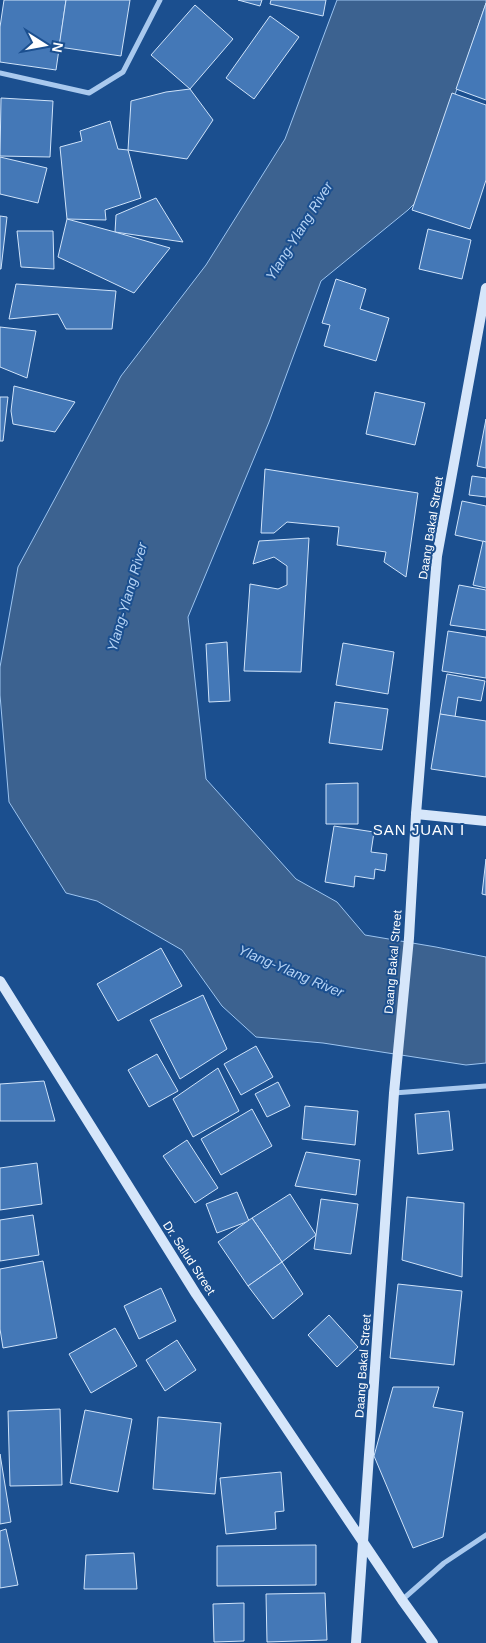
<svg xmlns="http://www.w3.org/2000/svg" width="486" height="1643" viewBox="0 0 486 1643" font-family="Arial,sans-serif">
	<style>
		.water { fill: #3c6290; stroke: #9cc4f0 }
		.building { fill: #4478b7; stroke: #cfe3fa }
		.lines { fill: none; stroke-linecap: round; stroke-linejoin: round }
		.street { stroke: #a9c9ee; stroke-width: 5 }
		.secondary { stroke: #d6e6fa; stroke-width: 10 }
		.labels { text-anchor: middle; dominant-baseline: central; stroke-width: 4; stroke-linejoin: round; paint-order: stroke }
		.street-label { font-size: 12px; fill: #fff; stroke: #1b4f8f }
		.water-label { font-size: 14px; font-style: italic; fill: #b5d3f5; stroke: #1b4f8f }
		.quarter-label { font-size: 15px; letter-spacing: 1px; fill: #fff; stroke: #1b4f8f }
	</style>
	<rect width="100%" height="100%" fill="#1b4f8f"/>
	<polygon class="water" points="337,0 486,0 486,3 420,198 408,210 321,281 269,422 188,617 206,779 296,879 337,902 365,935 436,947 486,957 486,1063 466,1065 323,1043 256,1037 222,1006 182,950 97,901 66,893 9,802 0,695 0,667 18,567 121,376 206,265 285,139"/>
	<g class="building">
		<polygon points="4,0 66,0 56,70 0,62 0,27"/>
		<polygon points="66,0 130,0 121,56 59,47"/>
		<polygon points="238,0 262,0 260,6"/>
		<polygon points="271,0 326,0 323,16 270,4"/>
		<polygon points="486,3 486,100 456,89"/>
		<polygon points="195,5 233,39 190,89 151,55"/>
		<polygon points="270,16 299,37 254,99 226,78"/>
		<polygon points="190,89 213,120 187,159 128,150 131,101 166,92"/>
		<polygon points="452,93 486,105 486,180 470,229 412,210"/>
		<polygon points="1,98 53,101 50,157 0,156"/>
		<polygon points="110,121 118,149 128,150 141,198 105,210 106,220 67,219 60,147 82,141 80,131"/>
		<polygon points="0,157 47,168 38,203 0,194"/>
		<polygon points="156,198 183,242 115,232 116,215"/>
		<polygon points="0,216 7,217 1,269 0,269"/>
		<polygon points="67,219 115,232 170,248 134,293 58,257"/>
		<polygon points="428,229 471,240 462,279 419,269"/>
		<polygon points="17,231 53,231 54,269 21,267"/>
		<polygon points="336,279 366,289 360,309 389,318 376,361 324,346 330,325 322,323"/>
		<polygon points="16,284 116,291 112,329 66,329 58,314 9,319"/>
		<polygon points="0,327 36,331 27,378 0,367"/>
		<polygon points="14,386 75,402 55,432 13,424 11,411"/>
		<polygon points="375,392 425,403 415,445 366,434"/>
		<polygon points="0,397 8,397 3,441 0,441"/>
		<polygon points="486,419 486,468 477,466"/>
		<polygon points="265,469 418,493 406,577 384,562 386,552 337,545 339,527 287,522 274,533 261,533"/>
		<polygon points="472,476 486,478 486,497 469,495"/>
		<polygon points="462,501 486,506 486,542 455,535"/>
		<polygon points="309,538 301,672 244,671 250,584 278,589 287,585 287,566 274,557 253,564 259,541"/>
		<polygon points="483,541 486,542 486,588 473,585"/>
		<polygon points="459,585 486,590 486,630 450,625"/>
		<polygon points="448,631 486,637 486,678 442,671"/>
		<polygon points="227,642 230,701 209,702 206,644"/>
		<polygon points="343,643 394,652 388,694 336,685"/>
		<polygon points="447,674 485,681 481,701 458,697 455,717 440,714"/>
		<polygon points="335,702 388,709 382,750 329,743"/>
		<polygon points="440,714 486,721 486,777 431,769"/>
		<polygon points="358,783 358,824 326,824 326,784"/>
		<polygon points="334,826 374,832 371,852 387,854 385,871 375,869 374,879 355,876 354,887 325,882"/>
		<polygon points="486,859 486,895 482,894"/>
		<polygon points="161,948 182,986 118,1021 97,984"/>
		<polygon points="203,995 227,1049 180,1079 150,1020"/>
		<polygon points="256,1046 273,1077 241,1095 224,1064"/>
		<polygon points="157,1054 178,1091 149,1107 128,1070"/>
		<polygon points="218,1068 239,1111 193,1137 173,1099"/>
		<polygon points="44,1081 55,1121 0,1121 0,1084"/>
		<polygon points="278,1082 290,1106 267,1117 255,1094"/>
		<polygon points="305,1106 358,1111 355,1145 302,1139"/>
		<polygon points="252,1109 272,1146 221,1175 201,1139"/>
		<polygon points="449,1111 453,1150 418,1154 415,1114"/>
		<polygon points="187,1140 218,1188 195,1203 163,1156"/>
		<polygon points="306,1152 360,1160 356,1195 295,1186"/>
		<polygon points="37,1163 42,1204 0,1210 0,1168"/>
		<polygon points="237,1192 249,1221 217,1233 206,1204"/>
		<polygon points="290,1194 316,1235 282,1262 252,1218"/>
		<polygon points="407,1197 464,1203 462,1277 402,1260"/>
		<polygon points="321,1199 358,1204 351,1254 314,1249"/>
		<polygon points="33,1215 39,1255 0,1261 0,1220"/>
		<polygon points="252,1218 282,1262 248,1286 218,1242"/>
		<polygon points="43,1261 57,1338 3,1348 0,1329 0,1269"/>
		<polygon points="282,1262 303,1294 273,1319 248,1286"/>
		<polygon points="398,1284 462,1291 454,1365 390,1358"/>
		<polygon points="161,1288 176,1321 139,1339 124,1306"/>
		<polygon points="329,1315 358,1347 337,1367 308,1335"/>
		<polygon points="115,1328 137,1366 91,1393 69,1354"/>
		<polygon points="177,1340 196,1370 165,1391 146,1360"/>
		<polygon points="393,1387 439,1387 433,1407 463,1412 443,1537 413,1548 374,1456"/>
		<polygon points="60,1409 62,1485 10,1486 8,1411"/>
		<polygon points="85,1410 132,1419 118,1492 70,1483"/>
		<polygon points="158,1417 221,1423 215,1494 153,1489"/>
		<polygon points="0,1454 11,1522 0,1524"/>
		<polygon points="281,1472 284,1511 275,1512 276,1529 226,1534 220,1478"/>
		<polygon points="6,1529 18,1585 0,1588 0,1531"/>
		<polygon points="316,1545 316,1585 217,1586 217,1546"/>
		<polygon points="134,1553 137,1589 84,1589 86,1555"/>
		<polygon points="325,1593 327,1640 267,1642 266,1594"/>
		<polygon points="244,1603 244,1641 214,1642 213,1604"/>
	</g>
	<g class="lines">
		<g class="street">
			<polyline points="0,73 89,93 123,72 160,0"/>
			<polyline points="394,1093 486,1086"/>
			<polyline points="402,1600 444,1563 486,1535"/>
		</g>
		<g class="secondary">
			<polyline points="416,814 486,821"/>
			<polyline points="0,981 196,1294 402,1600 433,1643"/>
			<polyline points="356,1643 394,1093 409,938 416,814 437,556 486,288"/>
		</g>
	</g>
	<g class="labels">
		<g class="street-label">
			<text transform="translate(431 528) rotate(-81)">Daang Bakal Street</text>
			<text transform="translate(393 962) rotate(-85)">Daang Bakal Street</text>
			<text transform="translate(189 1258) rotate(57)">Dr. Salud Street</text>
			<text transform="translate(363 1366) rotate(-86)">Daang Bakal Street</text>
		</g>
		<g class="water-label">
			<text transform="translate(299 231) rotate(-58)">Ylang-Ylang River</text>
			<text transform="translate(127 597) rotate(-74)">Ylang-Ylang River</text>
			<text transform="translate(291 971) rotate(23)">Ylang-Ylang River</text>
		</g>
		<g class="quarter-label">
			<text x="419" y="829">SAN JUAN I</text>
		</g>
	</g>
	<g transform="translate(45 45) rotate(101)" stroke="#1b4f8f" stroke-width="4" paint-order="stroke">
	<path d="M0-4L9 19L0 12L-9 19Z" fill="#ffffff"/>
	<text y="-8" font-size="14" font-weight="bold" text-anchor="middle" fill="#ffffff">N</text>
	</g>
</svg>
